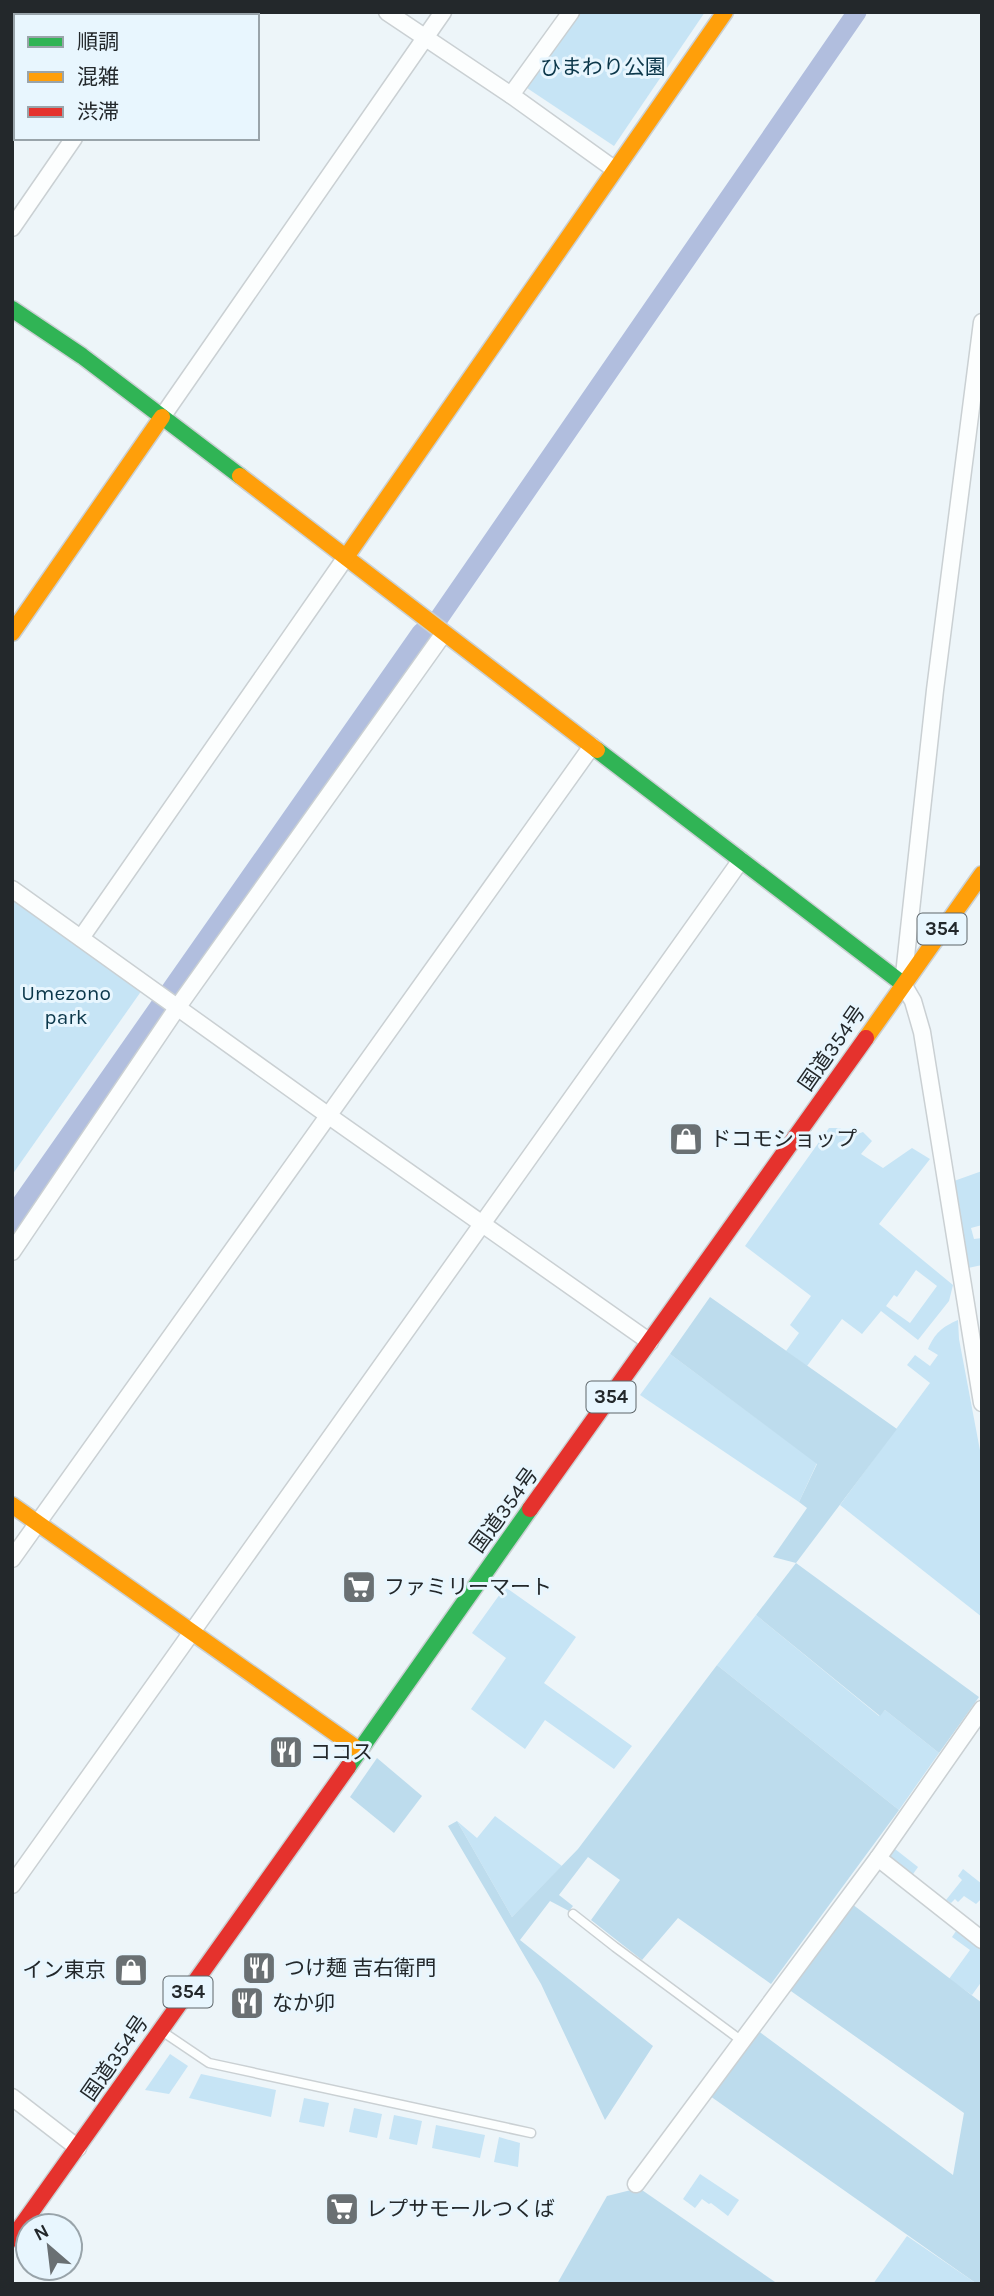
<svg xmlns="http://www.w3.org/2000/svg" width="994" height="2296" viewBox="0 0 994 2296" font-family="Karla,'Noto Sans JP',sans-serif">
	<style>
		.green { fill: #c6e4f5; fill-rule: evenodd }
		.forest { fill: #bddced }
		.lines { fill: none; stroke-linecap: round; stroke-linejoin: round }
		.canal { stroke: #b1bede; stroke-width: 19 }
		.river { stroke: #b1bede; stroke-width: 32 }
		.lane-casing { stroke: #cad0d3; stroke-width: 11 }
		.street-casing { stroke: #cad0d3; stroke-width: 19 }
		.fast-casing { stroke: #cad0d3; stroke-width: 19 }
		.slow-casing { stroke: #cad0d3; stroke-width: 19 }
		.jam-casing { stroke: #cad0d3; stroke-width: 19 }
		.lane { stroke: #fcfefe; stroke-width: 8 }
		.street { stroke: #fcfefe; stroke-width: 16 }
		.fast { stroke: #30b455; stroke-width: 16 }
		.slow { stroke: #ff9f0a; stroke-width: 16 }
		.jam { stroke: #e5322d; stroke-width: 16 }
		.labels { text-anchor: middle; dominant-baseline: central; stroke-width: 6; stroke-linejoin: round; paint-order: stroke }
		.shield { fill: #e8f6fe; stroke: #5e666a; stroke-width: 2 }
		.shield-label { font-size: 19px; font-weight: bold; fill: #23282b }
		.park-label { font-size: 21px; fill: #0b374a; stroke: #e8f6fe }
		.street-label { font-size: 21px; fill: #23282b; stroke: #e8f6fe }
		.poi-label { font-size: 21px; fill: #23282b; stroke: #e8f6fe; text-anchor: start }
	</style>
	<rect width="100%" height="100%" fill="#edf5f9"/>
	<g class="green">
		<polygon points="574,12 705,12 614,146 524,86"/>
		<polygon points="12,900 142,990 12,1175"/>
		<path d="M 829,1128 L 840,1128 L 849,1137 L 863,1132 L 872,1141 L 861,1154 L 883,1168 L 912,1148 L 930,1159 L 879,1224 L 953,1285 L 949,1301 L 918,1340 L 881,1311 L 862,1334 L 842,1319 L 807,1366 L 786,1351 L 799,1333 L 790,1325 L 811,1296 L 745,1246 ZM 916,1270 L 937,1286 L 910,1323 L 886,1306 L 894,1295 L 897,1297 Z"/>
		<polygon points="982,1171 982,1225 971,1228 974,1239 982,1238 982,1265 968,1268 954,1181"/>
		<path d="M 958,1320 L 959,1339 L 982,1461 L 982,1617 L 840,1505 L 930,1383 L 907,1365 L 915,1355 L 930,1366 L 938,1355 L 928,1349 C 935,1333 942,1327 958,1320 Z"/>
		<polygon points="670,1354 817,1463 799,1502 640,1395"/>
		<polygon points="505,1587 576,1637 544,1683 632,1746 614,1769 545,1720 525,1749 471,1709 506,1658 472,1633"/>
		<polygon points="756,1615 879,1716 885,1710 939,1753 899,1810 717,1665"/>
		<polygon points="495,1816 562,1866 512,1917 457,1821 477,1838"/>
		<polygon points="895,1849 918,1867 911,1877 890,1857"/>
		<polygon points="963,1869 982,1884 982,1898 976,1904 964,1896 958,1902 955,1899 951,1903 946,1900 962,1880 958,1876"/>
		<polygon points="956,1931 982,1950 982,1981 972,1995 949,1979 970,1950 952,1937"/>
		<polygon points="170,2054 188,2066 169,2094 145,2090"/>
		<polygon points="201,2074 276,2090 271,2117 189,2098"/>
		<polygon points="304,2098 329,2103 324,2127 299,2122"/>
		<polygon points="354,2108 382,2114 377,2138 349,2132"/>
		<polygon points="394,2115 422,2121 417,2145 389,2139"/>
		<polygon points="436,2125 485,2135 480,2158 432,2148"/>
		<polygon points="499,2137 520,2143 518,2167 494,2162"/>
		<polygon points="700,2174 739,2200 728,2216 711,2203 709,2204 702,2199 695,2208 683,2199"/>
		<polygon points="907,2236 977,2284 873,2284"/>
	</g>
	<g class="forest">
		<polygon points="710,1297 897,1429 796,1563 979,1697 939,1753 885,1710 880,1716 756,1615 796,1563 773,1557 807,1508 799,1502 817,1464 670,1354"/>
		<polygon points="717,1665 899,1810 771,1984 678,1918 642,1960 591,1920 620,1880 588,1857 559,1895 573,1906 569,1911 550,1901 520,1940 653,2046 605,2120 541,1984 448,1826 457,1821 512,1917 578,1849"/>
		<polygon points="377,1758 422,1796 394,1833 350,1797"/>
		<polygon points="852,1904 982,2003 982,2284 977,2284 710,2096 757,2030 953,2175 964,2113 788,1989"/>
		<polygon points="639,2188 778,2284 557,2284 607,2196"/>
	</g>
	<g class="lines">
		<polyline class="canal" points="426,637 857,12"/>
		<polyline class="river" points="12,1228 426,637"/>
		<g class="lane-casing">
			<g id="lane">
				<polyline points="573,1914 615,1947 742,2041"/>
				<polyline points="166,2034 209,2063 531,2133"/>
			</g>
		</g>
		<g class="street-casing">
			<g id="street">
				<polyline points="387,12 511,95 614,169"/>
				<polyline points="159,16 161,12"/>
				<polyline points="12,28 16,23"/>
				<polyline points="511,95 571,12"/>
				<polyline points="12,228 74,138"/>
				<polyline points="982,322 935,690 903,984 913,1001 922,1032 982,1403"/>
				<polyline points="162,417 443,12"/>
				<polyline points="12,889 329,1116 650,1342"/>
				<polyline points="81,938 346,557"/>
				<polyline points="12,1252 177,1008 444,633"/>
				<polyline points="12,1559 592,746"/>
				<polyline points="878,1858 982,1940"/>
				<polyline points="12,1885 741,860"/>
				<polyline points="12,2097 78,2148"/>
				<polyline points="636,2184 878,1858 982,1709"/>
			</g>
		</g>
		<g class="fast-casing">
			<g id="fast">
				<polyline points="12,309 82,356 240,476"/>
				<polyline points="597,750 903,984"/>
				<polyline points="348,1767 530,1509"/>
			</g>
		</g>
		<g class="slow-casing">
			<g id="slow">
				<polyline points="240,476 597,750"/>
				<polyline points="346,557 725,12"/>
				<polyline points="12,633 162,417"/>
				<polyline points="866,1038 982,874"/>
				<polyline points="12,1505 359,1750"/>
			</g>
		</g>
		<g class="jam-casing">
			<g id="jam">
				<polyline points="530,1509 866,1038"/>
				<polyline points="12,2239 348,1767"/>
			</g>
		</g>
		<use href="#lane" class="lane"/>
		<use href="#street" class="street"/>
		<use href="#fast" class="fast"/>
		<use href="#slow" class="slow"/>
		<use href="#jam" class="jam"/>
	</g>
	<defs>
		<g id="shop-square" transform="scale(1.75)"><rect x="-9" y="-9" width="18" height="18" rx="4" fill="#6a7073" stroke="#e8f6fe"/><path d="M-5-2.5h2.3a2.7 3.5 0 0 1 5.4 0H5L5.5 6h-11ZM-1.5-2.5h3a1.5 2.3 0 0 0-3 0Z" fill="#fff"/></g>
		<g id="supermarket-square" transform="scale(1.75)"><rect x="-9" y="-9" width="18" height="18" rx="4" fill="#6a7073" stroke="#e8f6fe"/><path d="M-6-5.5h2.5l.6 2H6L4.5 2H-2.5L-4.4-4H-6ZM-1.5 3.2a1.3 1.3 0 1 0 .1 0ZM3 3.2a1.3 1.3 0 1 0 .1 0Z" fill="#fff"/></g>
		<g id="restaurant-square" transform="scale(1.75)"><rect x="-9" y="-9" width="18" height="18" rx="4" fill="#6a7073" stroke="#e8f6fe"/><path d="M-5-6h1v4h1v-4h1v4h1v-4h1v5L-1.5 .5V6h-2V.5L-5-1ZM5-6V6H3V1.5H1.5Q1.5-4 5-6Z" fill="#fff"/></g>
	</defs>
	<g fill-rule="evenodd">
		<use href="#shop-square" x="686" y="1139"/>
		<use href="#supermarket-square" x="359" y="1587"/>
		<use href="#restaurant-square" x="286" y="1752"/>
		<use href="#restaurant-square" x="259" y="1968"/>
		<use href="#shop-square" x="131" y="1970"/>
		<use href="#restaurant-square" x="247" y="2003"/>
		<use href="#supermarket-square" x="342" y="2209"/>
	</g>
	<g class="labels">
		<g class="shield">
			<rect x="917.5" y="913.5" width="49" height="31" rx="5"/>
			<rect x="586.5" y="1381.5" width="49" height="31" rx="5"/>
			<rect x="163.5" y="1976.5" width="49" height="31" rx="5"/>
		</g>
		<g class="shield-label">
			<text x="942" y="929">354</text>
			<text x="611" y="1397">354</text>
			<text x="188" y="1992">354</text>
		</g>
		<g class="park-label">
			<text x="603" y="67">ひまわり公園</text>
			<text x="66" y="993">Umezono<tspan x="66" dy="24">park</tspan></text>
		</g>
		<g class="street-label">
			<text transform="translate(832 1048) rotate(-55)">国道354号</text>
			<text transform="translate(504 1510) rotate(-54)">国道354号</text>
			<text transform="translate(115 2058) rotate(-55)">国道354号</text>
		</g>
		<g class="poi-label">
			<text x="710" y="1139">ドコモショップ</text>
			<text x="384" y="1587">ファミリーマート</text>
			<text x="310" y="1752">ココス</text>
			<text x="284" y="1968">つけ麺 吉右衛門</text>
			<text x="106" y="1970" text-anchor="end">イン東京</text>
			<text x="272" y="2003">なか卯</text>
			<text x="366" y="2209">レプサモールつくば</text>
		</g>
	</g>
	<rect width="994" height="2296" fill="none" stroke="#23282b" stroke-width="28"/>
	<rect x="14" y="14" width="245" height="126" fill="#e8f6fe" stroke="#99a4aa" stroke-width="2"/>
	<rect x="28" y="37" width="35" height="10" fill="#30b455" stroke="#99a4aa" stroke-width="2"/>
	<text x="77" y="49" font-size="21" fill="#23282b">順調</text>
	<rect x="28" y="72" width="35" height="10" fill="#ff9f0a" stroke="#99a4aa" stroke-width="2"/>
	<text x="77" y="84" font-size="21" fill="#23282b">混雑</text>
	<rect x="28" y="107" width="35" height="10" fill="#e5322d" stroke="#99a4aa" stroke-width="2"/>
	<text x="77" y="119" font-size="21" fill="#23282b">渋滞</text>
	<g transform="translate(49 2247) rotate(332)"><circle r="33" fill="#e8f6fe" stroke="#99a4aa" stroke-width="2"/>
	<path d="M0-5L12 26L0 18L-12 26Z" fill="#6a7073"/>
	<text y="-10" font-size="19" font-weight="bold" text-anchor="middle" fill="#23282b">N</text>
	</g>
</svg>
